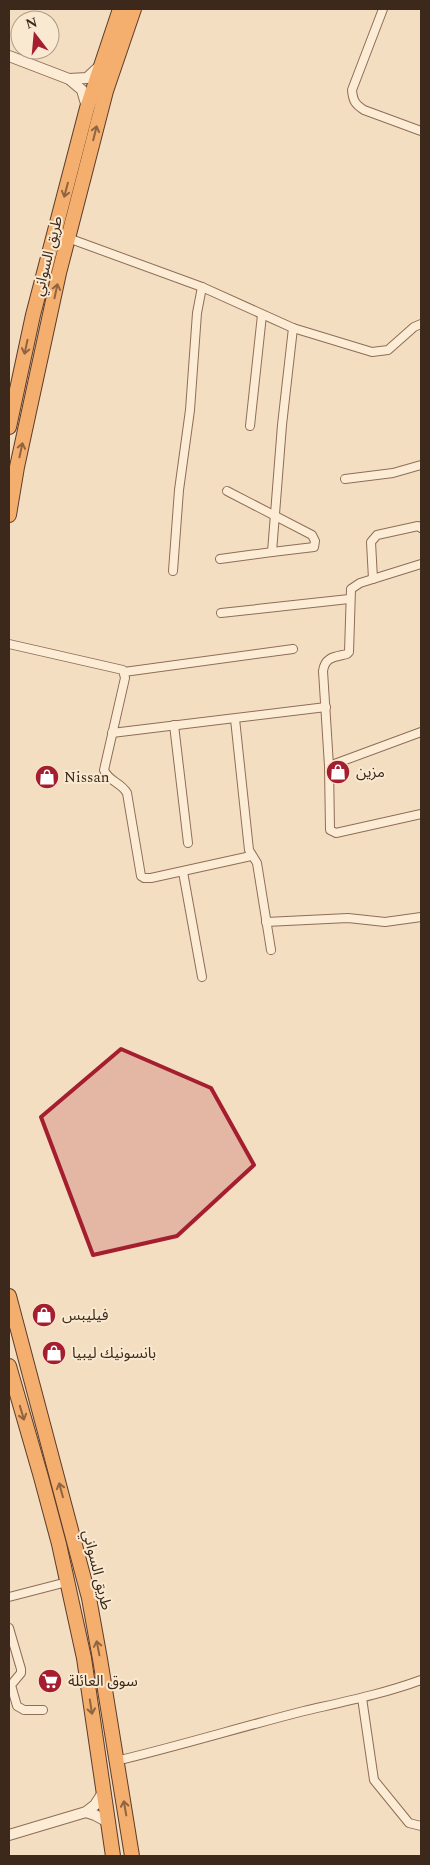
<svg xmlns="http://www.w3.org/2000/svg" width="430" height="1865" viewBox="0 0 430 1865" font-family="Spectral,'Noto Sans Arabic',serif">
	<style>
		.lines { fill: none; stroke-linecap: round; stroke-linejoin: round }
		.minor-casing { stroke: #8f6d56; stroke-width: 10 }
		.tertiary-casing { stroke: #8f6d56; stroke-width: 12 }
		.trunk-casing { stroke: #5c3c2b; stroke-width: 16 }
		.minor { stroke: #fdecd5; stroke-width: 8 }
		.tertiary { stroke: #fdecd5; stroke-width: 10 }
		.trunk { stroke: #f4ae6e; stroke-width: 14 }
		.oneway { stroke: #8f6441 }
		.marked { fill: #a51e30; fill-opacity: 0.2; stroke: #a51e30; stroke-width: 4; stroke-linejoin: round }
		.labels { text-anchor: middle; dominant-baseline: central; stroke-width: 4; stroke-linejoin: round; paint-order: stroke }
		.street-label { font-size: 15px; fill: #3d281c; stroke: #f9e9d1 }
		.poi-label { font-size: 15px; fill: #3d281c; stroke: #f9e9d1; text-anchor: start }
	</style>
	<rect width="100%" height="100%" fill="#f3dec1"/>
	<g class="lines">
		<g class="minor-casing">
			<g id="minor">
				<path d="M 383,9 L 352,90 C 353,101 355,104 364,110 L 421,131"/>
				<polyline points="68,238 202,287 293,328 372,352 388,350 414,327 421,324"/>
				<polyline points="250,426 262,315"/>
				<polyline points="345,479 393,473 421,465"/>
				<polyline points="227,491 312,535 315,541 314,547 272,552"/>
				<polyline points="220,559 272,552 282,425 293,328"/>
				<path d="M 421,564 L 360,583 L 351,589 L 349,652 L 347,654 C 334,657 325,657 323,671 L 329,766 L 330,830 L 336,833 L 421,814"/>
				<polyline points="173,571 179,490 190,410 197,313 202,287"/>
				<polyline points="373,579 371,542 377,535 418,526 421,528"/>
				<polyline points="221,613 349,599"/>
				<path d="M 9,644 L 123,670 L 125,678 L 104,770 C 109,782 121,782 127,793 L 141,876 L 144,878 L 151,878 L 251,856"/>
				<polyline points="124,672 293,649"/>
				<polyline points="235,719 249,850 257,863 271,950"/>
				<polyline points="174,725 188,843"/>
				<polyline points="112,733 326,707"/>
				<polyline points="329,766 421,732"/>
				<polyline points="183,872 202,977"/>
				<polyline points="266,922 348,918 385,922 421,917"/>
				<polyline points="9,1597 67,1582"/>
				<polyline points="9,1628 21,1669 21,1673 11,1685 17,1706 24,1710 43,1710"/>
				<polyline points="362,1698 374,1780 409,1823 421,1826"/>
				<path d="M 116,1761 C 179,1746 241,1727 304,1711 C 343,1702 383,1694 421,1680"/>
			</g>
		</g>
		<g class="tertiary-casing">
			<g id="tertiary">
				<polyline points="9,56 69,79 82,90 87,107"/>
				<polyline points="69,79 87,78 101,65"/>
				<polyline points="86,1812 95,1815 108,1822"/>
				<polyline points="9,1835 86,1812 95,1805 104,1791"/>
			</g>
		</g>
		<g class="trunk-casing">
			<g id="trunk">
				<polyline points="9,427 33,315 87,108 120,9"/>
				<polyline points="9,515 17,467 59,273 106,91 134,9"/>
				<polyline points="9,1296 89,1598 100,1659 132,1856"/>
				<polyline points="9,1366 41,1477 59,1544 84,1658 113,1856"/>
			</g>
		</g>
		<use href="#minor" class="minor"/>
		<use href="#tertiary" class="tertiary"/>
		<use href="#trunk" class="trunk"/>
	</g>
	<defs><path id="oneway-shaft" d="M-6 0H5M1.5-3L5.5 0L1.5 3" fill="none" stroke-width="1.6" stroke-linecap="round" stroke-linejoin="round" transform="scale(1.25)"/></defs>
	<g class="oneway">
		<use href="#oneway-shaft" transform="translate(95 133) rotate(-76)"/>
		<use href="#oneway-shaft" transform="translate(66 190) rotate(105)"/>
		<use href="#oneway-shaft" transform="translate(56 291) rotate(-78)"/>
		<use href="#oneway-shaft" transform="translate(26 347) rotate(102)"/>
		<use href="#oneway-shaft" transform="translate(21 450) rotate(-78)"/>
		<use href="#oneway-shaft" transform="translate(22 1413) rotate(73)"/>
		<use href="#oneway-shaft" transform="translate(61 1490) rotate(-105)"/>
		<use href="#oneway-shaft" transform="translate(98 1648) rotate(-101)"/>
		<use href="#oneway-shaft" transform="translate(91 1707) rotate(81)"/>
		<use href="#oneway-shaft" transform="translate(125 1808) rotate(-100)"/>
	</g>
	<path class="marked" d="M 121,1049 L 211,1088 L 254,1165 L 177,1236 L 93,1255 L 41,1117 Z"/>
	<defs>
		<g id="shop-disc" transform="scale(1.25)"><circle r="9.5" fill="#a51e30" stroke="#f9e9d1"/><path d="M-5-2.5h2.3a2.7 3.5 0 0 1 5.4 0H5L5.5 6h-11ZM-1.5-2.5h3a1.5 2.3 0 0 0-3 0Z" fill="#fff"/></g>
		<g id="supermarket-disc" transform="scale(1.25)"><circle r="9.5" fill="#a51e30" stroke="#f9e9d1"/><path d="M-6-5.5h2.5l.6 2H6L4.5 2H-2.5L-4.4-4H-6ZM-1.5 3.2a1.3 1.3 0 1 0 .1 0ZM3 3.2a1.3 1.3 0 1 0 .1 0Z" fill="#fff"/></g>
	</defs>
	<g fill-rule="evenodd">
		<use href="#shop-disc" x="338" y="772"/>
		<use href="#shop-disc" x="47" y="777"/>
		<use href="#shop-disc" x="44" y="1315"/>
		<use href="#shop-disc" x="54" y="1353"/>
		<use href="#supermarket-disc" x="50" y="1681"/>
	</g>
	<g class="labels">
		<g class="street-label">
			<text transform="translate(48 256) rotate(-76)">طريق السواني</text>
			<text transform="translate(97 1570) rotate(76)">طريق السواني</text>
		</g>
		<g class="poi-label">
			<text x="356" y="772">مزين</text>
			<text x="64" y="777">Nissan</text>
			<text x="62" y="1315">فيليبس</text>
			<text x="72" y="1353">بانسونيك ليبيا</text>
			<text x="68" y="1681">سوق العائلة</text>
		</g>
	</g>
	<rect width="430" height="1865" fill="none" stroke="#3d281c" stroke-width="20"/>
	<g transform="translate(35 35) rotate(344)"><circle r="24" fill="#f9e9d1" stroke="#ae9c89"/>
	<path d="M0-4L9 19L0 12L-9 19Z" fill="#a51e30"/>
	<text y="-8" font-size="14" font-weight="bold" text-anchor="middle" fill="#3d281c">N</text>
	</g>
</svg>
